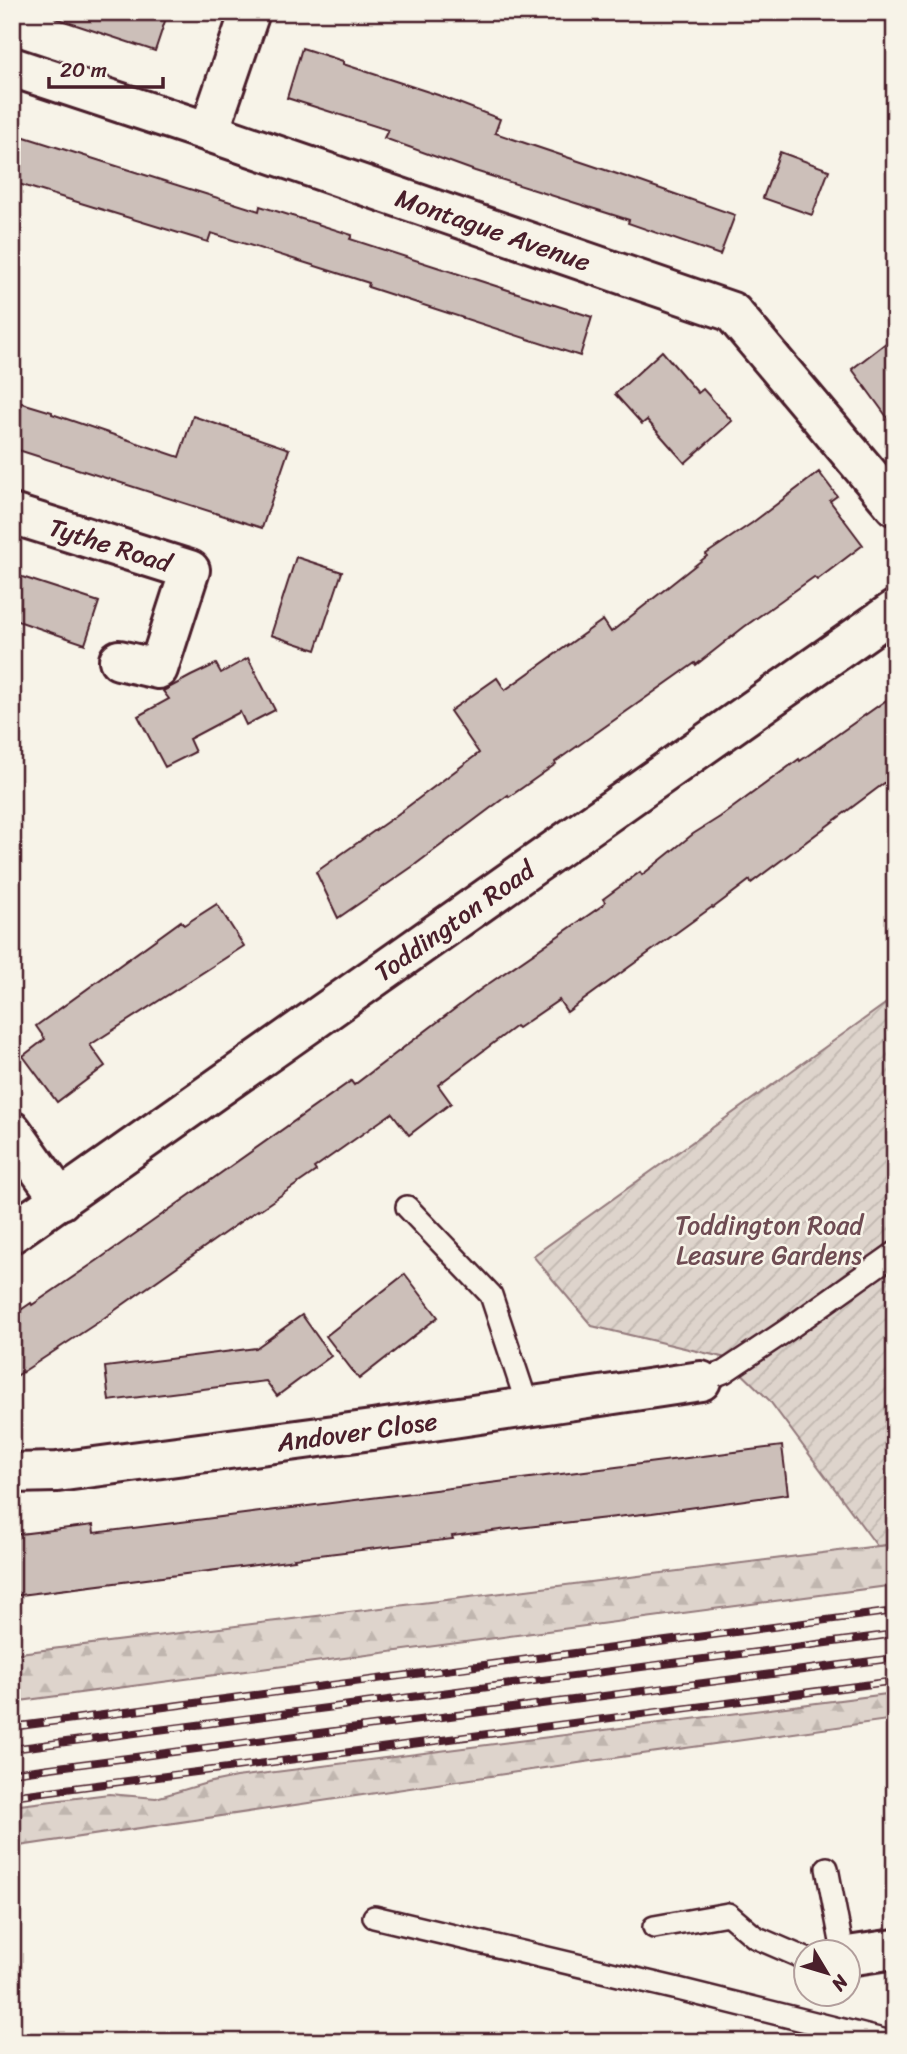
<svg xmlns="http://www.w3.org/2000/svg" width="907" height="2054" viewBox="0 0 907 2054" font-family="Sriracha,sans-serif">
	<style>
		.forest { fill: url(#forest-firs); stroke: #947a7c; stroke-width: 2 }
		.garden { fill: url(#garden-furrows); stroke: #947a7c; stroke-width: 2 }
		.building { fill: #ccbfb9; stroke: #4a1f2b; stroke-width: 2 }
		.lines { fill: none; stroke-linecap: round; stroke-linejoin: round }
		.lane-casing { stroke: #4a1f2b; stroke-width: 26 }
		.street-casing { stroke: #4a1f2b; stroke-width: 44 }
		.secondary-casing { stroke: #4a1f2b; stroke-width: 44 }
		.lane { stroke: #f7f3e8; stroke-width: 21 }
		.street { stroke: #f7f3e8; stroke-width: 38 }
		.secondary { stroke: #f7f3e8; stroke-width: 38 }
		.rail-casing { stroke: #4a1f2b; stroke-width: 8 }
		.rail { stroke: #f7f3e8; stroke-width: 5; stroke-dasharray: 16; stroke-linecap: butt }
		.labels { text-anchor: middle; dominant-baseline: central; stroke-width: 5; stroke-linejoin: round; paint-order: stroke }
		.street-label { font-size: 26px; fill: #4a1f2b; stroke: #f7f3e8 }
		.park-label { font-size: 26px; fill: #6f4c53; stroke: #f7f3e8 }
	</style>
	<defs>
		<pattern id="forest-firs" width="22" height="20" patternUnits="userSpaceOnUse" patternTransform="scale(1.75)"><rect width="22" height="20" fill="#ded4cc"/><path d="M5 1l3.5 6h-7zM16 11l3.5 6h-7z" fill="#c0b6af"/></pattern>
		<pattern id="garden-furrows" width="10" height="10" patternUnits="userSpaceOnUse" patternTransform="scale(1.75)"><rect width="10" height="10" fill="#ded4cc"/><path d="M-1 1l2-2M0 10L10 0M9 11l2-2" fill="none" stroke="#c0b6af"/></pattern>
	</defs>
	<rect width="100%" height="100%" fill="#f7f3e8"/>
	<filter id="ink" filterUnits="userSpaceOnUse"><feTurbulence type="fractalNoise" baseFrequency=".0143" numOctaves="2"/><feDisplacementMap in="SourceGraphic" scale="14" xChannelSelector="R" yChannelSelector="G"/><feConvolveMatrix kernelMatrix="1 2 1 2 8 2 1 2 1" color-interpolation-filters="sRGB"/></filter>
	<g filter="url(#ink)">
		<g class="forest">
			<polygon points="895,1544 895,1585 12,1702 12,1654"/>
			<polygon points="895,1693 895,1719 585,1762 12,1847 12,1806 109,1794 156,1798 207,1783 236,1777"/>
		</g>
		<polygon class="garden" points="895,997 895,1544 877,1546 769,1400 726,1358 592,1326 533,1256"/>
		<g class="building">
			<polygon points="56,12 168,12 155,51 55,18"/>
			<polygon points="302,48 343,61 343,64 438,95 500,119 495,133 641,182 735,215 720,255 628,223 629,220 475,171 384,138 388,130 287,98"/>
			<polygon points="12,133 259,211 260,206 305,220 352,235 350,239 592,317 580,356 368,287 369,283 211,233 208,242 12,182"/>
			<polygon points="780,152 829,170 812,215 763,198"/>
			<polygon points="895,336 895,428 852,369"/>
			<polygon points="662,351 698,393 703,389 732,421 685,463 647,420 642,424 615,394"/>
			<polygon points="12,400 52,412 52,414 179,457 193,416 289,449 262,528 12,448"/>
			<polygon points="819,472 837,496 830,501 863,545 817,580 814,577 744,627 696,665 695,663 555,762 556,764 509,797 508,795 412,867 338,918 316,872 394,817 479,753 450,711 497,678 505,690 603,620 611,632 707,556 706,554 752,523"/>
			<polygon points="296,557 342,572 316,650 271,635"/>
			<polygon points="19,576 99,602 85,644 12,619 12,596"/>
			<polygon points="248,658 275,710 246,725 240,712 189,739 195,752 165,767 138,716 169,699 163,691 191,676 216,664 221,673"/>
			<polygon points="895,694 895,775 751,883 750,880 713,908 712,907 567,1012 559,1000 518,1028 516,1026 438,1085 451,1103 409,1135 392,1113 314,1168 316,1171 258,1211 257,1210 97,1323 12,1379 12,1316 31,1303 32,1305 98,1260 351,1081 354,1085 481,989 603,905 605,902 603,899 640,872 642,875 693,834 720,817 799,759 800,761"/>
			<polygon points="217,904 244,946 90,1045 105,1066 57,1102 23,1056 45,1039 36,1026 181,921 184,925"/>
			<polygon points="405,1274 438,1317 359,1379 326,1336"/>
			<polygon points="302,1315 331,1356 277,1396 266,1381 109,1401 105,1367 256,1348"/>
			<polygon points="782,1446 788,1494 652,1513 500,1530 452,1536 453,1539 294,1558 295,1560 12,1596 12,1535 93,1525 94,1533"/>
		</g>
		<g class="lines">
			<g class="lane-casing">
				<g id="lane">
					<polyline points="407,1207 491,1295 528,1407"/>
					<polyline points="701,1381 724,1372 787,1330 895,1253"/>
					<polyline points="827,1868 843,1952"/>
					<polyline points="374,1917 674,1988 891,2042"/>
					<polyline points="654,1927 728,1914 755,1937 806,1959"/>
				</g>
			</g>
			<g class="street-casing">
				<g id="street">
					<path id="s1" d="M 12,67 L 209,132 L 732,312 L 895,506"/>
					<polyline points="209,132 250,12"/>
					<path id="s2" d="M 12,514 L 190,570 L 158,669 L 119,660"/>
					<polyline points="12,1131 61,1200"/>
					<path id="s3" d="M 12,1473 L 57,1472 L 372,1430 L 701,1381"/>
					<polyline points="848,1956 895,1949"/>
				</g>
			</g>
			<g class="secondary-casing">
				<g id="secondary">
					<path id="s4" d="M 12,1233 L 895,610"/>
				</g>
			</g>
			<use href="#lane" class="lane"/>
			<use href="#street" class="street"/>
			<use href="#secondary" class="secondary"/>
			<g class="rail-casing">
				<g id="rail">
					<polyline points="12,1727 895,1611"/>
					<polyline points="12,1749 895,1634"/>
					<polyline points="12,1773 895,1658"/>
					<polyline points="12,1796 895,1681"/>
				</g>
			</g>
			<use href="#rail" class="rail"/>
		</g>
	</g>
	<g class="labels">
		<g class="street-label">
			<text stroke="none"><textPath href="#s1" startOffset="508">Montague Avenue</textPath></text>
			<text stroke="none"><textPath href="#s2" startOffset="103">Tythe Road</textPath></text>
			<text stroke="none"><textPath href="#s4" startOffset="541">Toddington Road</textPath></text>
			<text stroke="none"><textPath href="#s3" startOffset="348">Andover Close</textPath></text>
		</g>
		<g class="park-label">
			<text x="769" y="1225">Toddington Road<tspan x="769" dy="30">Leasure Gardens</tspan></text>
		</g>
	</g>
	<rect width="907" height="2054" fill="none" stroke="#f7f3e8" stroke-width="42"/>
	<rect x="21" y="21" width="865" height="2012" fill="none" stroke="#4a1f2b" stroke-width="2.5" filter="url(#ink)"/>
	<g transform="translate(827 1973) rotate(128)"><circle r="33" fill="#f7f3e8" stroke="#b29e9c" stroke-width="2"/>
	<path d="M0-5L12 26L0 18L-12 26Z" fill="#4a1f2b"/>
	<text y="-10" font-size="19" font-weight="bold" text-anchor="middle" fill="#4a1f2b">N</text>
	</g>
	<path d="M49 77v10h114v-10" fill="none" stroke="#4a1f2b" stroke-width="3.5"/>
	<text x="60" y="77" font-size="21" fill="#4a1f2b" stroke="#f7f3e8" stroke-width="5" paint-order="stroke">20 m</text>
</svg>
